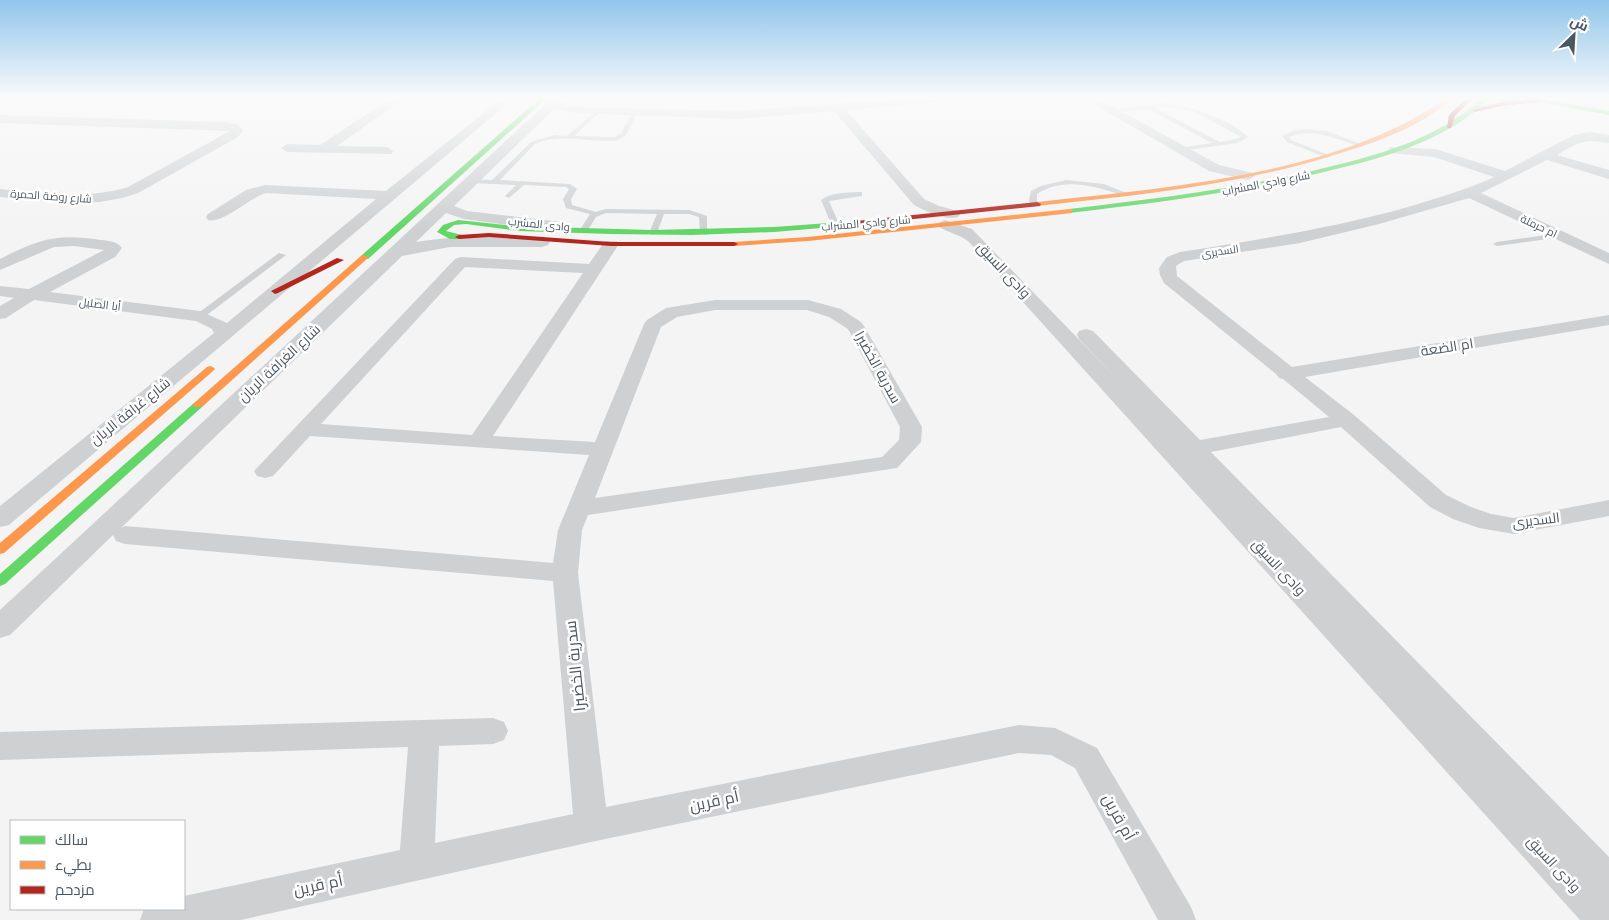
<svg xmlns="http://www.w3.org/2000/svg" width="1609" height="920" viewBox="0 0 1609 920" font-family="Arial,Cairo,sans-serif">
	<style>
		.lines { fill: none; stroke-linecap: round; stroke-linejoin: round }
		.lane { fill: #ced0d2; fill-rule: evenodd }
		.street { fill: #ced0d2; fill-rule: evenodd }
		.fast { fill: #63d668; fill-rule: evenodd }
		.slow { fill: #ff974d; fill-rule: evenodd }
		.jam { fill: #b3261e; fill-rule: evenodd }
		.labels { text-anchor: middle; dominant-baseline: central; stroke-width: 5; stroke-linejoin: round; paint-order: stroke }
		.far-street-label { font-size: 11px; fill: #4a5661; stroke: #fff }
		.street-label { font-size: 14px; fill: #4a5661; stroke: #fff }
		.near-street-label { font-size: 16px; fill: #4a5661; stroke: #fff }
	</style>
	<rect width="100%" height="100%" fill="#f4f4f4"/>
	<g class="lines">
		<g class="lane">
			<polygon points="832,99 838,99 839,100 836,102"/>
			<path d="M 1164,103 C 1189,106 1230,119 1248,137 L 1238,143 L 1179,151 L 1176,149 L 1177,148 L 1212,143 L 1148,109 L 1111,113 L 1108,111 ZM 1164,107 L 1193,111 L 1241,137 L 1236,139 L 1220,142 L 1155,108 Z"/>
			<path d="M 598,109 L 600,112 L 574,136 L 615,137 L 621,133 L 633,111 L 638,112 L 626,135 L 618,140 C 591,144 560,132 535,144 L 500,180 L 570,184 L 577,189 L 571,199 L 572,205 L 596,212 L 605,209 L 689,210 L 707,216 L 707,235 L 700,233 L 699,217 L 689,214 L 664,214 L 657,233 L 653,235 L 649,233 L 657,214 L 606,213 L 596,217 L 588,230 L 585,230 L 581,228 L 590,214 L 566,208 L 563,199 L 569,189 L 566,187 L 524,185 L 509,198 L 505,196 L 516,185 L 471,183 L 468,181 L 471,179 L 492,180 L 531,142 L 555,135 L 567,136 Z"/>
			<path d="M 1304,129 L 1326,131 L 1364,145 L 1361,147 C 1337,140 1314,127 1289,137 L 1291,140 L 1329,155 L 1330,156 L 1327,158 L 1287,142 L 1282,136 L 1292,131 Z"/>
			<path d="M 1066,180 L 1104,184 L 1129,194 L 1125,196 C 1096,187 1065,176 1037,194 L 1037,200 L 1039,205 L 1032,207 L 1029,200 L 1031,191 L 1041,186 Z"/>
			<path d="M 859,192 L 862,192 L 862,196 L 829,201 L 840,226 L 833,228 L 821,200 C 831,192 847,193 859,192 Z"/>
			<polygon points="1560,233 1564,235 1563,237 1497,246 1493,244 1497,242"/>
			<polygon points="279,253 286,255 203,318 197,318 197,314"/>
		</g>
		<g class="street">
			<polygon points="390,99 403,99 337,146 387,147 393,151 392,154 287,152 281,148 287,144 320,145"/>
			<path d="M 501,99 L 513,99 L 9,525 L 0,527 L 0,506 L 214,333 L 212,329 L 196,321 L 34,300 L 6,318 L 0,319 L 0,306 L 14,298 L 0,296 L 0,286 L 29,289 L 104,250 L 74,246 L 54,247 L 0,270 L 0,259 C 39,239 57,233 101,240 C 109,241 117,241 122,248 L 115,257 L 50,292 L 200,311 L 227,323 L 376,199 L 266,193 C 249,198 223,224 208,220 L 206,217 L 208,214 L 246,190 L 265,185 L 386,191 Z"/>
			<path d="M 551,99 L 563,99 L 561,102 L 575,107 L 738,111 L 892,99 L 944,99 L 939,102 L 846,110 L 924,199 L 939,206 L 958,211 L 960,214 L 958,217 C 944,221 926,211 914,205 L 834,111 L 738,119 L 575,113 L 555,108 L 454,206 L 467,211 L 561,222 L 566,224 L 569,227 L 566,230 L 561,232 L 464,219 L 446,213 L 416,242 C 458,235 500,236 542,237 L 548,239 L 550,242 L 548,245 L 542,247 L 450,247 L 402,256 L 121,528 L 125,526 L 553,563 L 558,530 L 589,455 L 310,436 L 273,476 L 265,478 L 257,476 L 254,471 L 455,259 L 461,257 L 589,264 L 605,241 L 617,241 L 619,244 L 493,436 L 595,442 L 644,324 L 647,320 L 666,308 L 715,300 L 808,300 L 841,309 L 861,322 L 864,326 L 922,427 L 921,442 L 897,468 L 588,515 L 582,530 L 578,573 L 606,807 L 1019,725 L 1055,728 L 1097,748 L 1191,907 L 1196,920 L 1158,920 L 1075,768 L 1051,755 L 1019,753 L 591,842 L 241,920 L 140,920 L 144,909 L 184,909 L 184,896 L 400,850 L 408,747 L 0,760 L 0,732 L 493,718 L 504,722 L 508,731 L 504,740 L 493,744 L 439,746 L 435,843 L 573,814 L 553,581 L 125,544 L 116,541 L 113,535 L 10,635 L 0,638 L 0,610 ZM 465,267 L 583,273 L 472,435 L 321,424 ZM 715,310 L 807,310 L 829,317 L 848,329 L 900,427 L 899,440 L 882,457 L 595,498 L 661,327 L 677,317 Z"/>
			<polygon points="1085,99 1099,99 1219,165 1253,173 1255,176 1248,180 1209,171"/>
			<path d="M 0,115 L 225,122 L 237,124 L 243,130 L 238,137 L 138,193 L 122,198 L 100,202 L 67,203 L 0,197 L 0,189 C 43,193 86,200 128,187 L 230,131 L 0,123 Z"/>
			<path d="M 1589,132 L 1609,135 L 1609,143 C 1582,139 1580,142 1557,155 L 1609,170 L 1609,179 L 1547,160 L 1481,193 L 1609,253 L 1609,264 L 1469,198 L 1379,224 L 1300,243 L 1184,261 L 1176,266 L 1177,276 L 1292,367 L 1609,315 L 1609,325 L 1305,377 L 1354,415 L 1446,495 L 1471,507 L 1491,514 L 1514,518 L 1609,500 L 1609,516 L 1514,534 L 1479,528 L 1453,519 L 1430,507 L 1341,427 L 1211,452 L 1609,857 L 1609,920 L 1580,920 L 969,242 C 960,234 942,231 937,225 L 940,222 L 945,220 L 972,229 L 1120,382 L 1079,339 L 1077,335 L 1079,331 L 1086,329 L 1093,331 L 1200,440 L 1329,417 L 1283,379 L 1279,378 L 1276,374 L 1164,283 L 1160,275 L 1159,268 L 1167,257 L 1180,252 C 1257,240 1333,228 1408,207 C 1437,198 1466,190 1494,177 L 1434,157 L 1390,153 L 1389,150 L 1390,147 L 1435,149 L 1505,171 L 1574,135 Z"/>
		</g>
		<g class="fast">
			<polygon points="539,99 546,99 368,259 362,259 362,255"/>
			<path d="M 1482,99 L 1489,99 C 1444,143 1379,159 1320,173 C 1237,193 1153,203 1069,213 L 1065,211 L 1069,209 C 1152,199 1235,189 1316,170 C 1376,156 1435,140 1482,99 Z"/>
			<polygon points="1525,99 1540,99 1609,111 1609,115"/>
			<polygon points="458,220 515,226 651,230 774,227 856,221 860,223 856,225 774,232 692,235 610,234 520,231 466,224 454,225 446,231 462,235 462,239 450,239 437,232 443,225"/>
			<polygon points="198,402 203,405 202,407 5,584 0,586 0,574 194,403"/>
		</g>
		<g class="slow">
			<path d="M 1445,99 L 1452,99 C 1423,124 1386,139 1350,150 C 1249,184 1142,195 1037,206 L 1033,204 L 1037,202 C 1166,188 1337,175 1445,99 Z"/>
			<polygon points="1069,209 1072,209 1072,213 808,241 734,246 730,244 734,242 808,237"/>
			<polygon points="362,255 369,257 202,407 194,407 193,405 194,403"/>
			<polygon points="210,366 213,367 215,369 213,371 4,553 0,554 0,543 207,367"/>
		</g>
		<g class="jam">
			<polygon points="1465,99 1472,99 1455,116 1451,128 1447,128 1449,115"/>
			<polygon points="1536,99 1539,100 1539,102 1501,106 1475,112 1472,110 1501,102"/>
			<polygon points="1037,202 1041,204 1040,206 856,225 852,223 856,221"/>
			<polygon points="489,233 611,242 734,242 738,244 734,246 611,246 489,237 459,239 455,237 459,235"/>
			<polygon points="337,258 344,260 278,293 275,294 271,291"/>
		</g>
	</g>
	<linearGradient id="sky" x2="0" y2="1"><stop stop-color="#91c6eb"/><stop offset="0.43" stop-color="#fafafa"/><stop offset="1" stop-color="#fafafa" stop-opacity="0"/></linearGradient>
	<rect width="1609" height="228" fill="url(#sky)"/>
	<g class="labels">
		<g class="far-street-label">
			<text transform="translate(1266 183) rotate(-11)">شارع وادي المشراب</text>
			<text transform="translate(51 196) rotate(4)">شارع روضة الحمرة</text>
			<text transform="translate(866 223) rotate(-5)">شارع وادي المشراب</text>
			<text transform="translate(539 224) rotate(6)">وادى المشرب</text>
			<text transform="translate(1539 226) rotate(25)">ام حرملة</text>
			<text transform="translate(1220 251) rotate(-8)">السديرى</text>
			<text transform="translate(100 304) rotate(7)">أبا الصليل</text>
		</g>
		<g class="street-label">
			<text transform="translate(1004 270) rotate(47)">وادى السيق</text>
			<text transform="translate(1447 347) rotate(-9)">ام الضعة</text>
			<text transform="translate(279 363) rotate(-43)">شارع الغرافة الريان</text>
			<text transform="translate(878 367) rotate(61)">سدرية الخضيرا</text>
			<text transform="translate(130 411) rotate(-39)">شارع غرافة الريان</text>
			<text transform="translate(1536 520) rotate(-7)">السديرى</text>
			<text transform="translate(1279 567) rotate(47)">وادى السيق</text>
			<text transform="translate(1554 864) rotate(47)">وادى السيق</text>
		</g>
		<g class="near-street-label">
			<text transform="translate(575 666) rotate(-96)">سدرية الخضيرا</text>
			<text transform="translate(714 801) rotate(-12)">أم قرين</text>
			<text transform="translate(1119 817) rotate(61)">أم قرين</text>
			<text transform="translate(318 885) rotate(-12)">أم قرين</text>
		</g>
	</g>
	<rect x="10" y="820" width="175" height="90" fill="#ffffff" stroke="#b7bbc0"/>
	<rect x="20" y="836" width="25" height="8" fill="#63d668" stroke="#b7bbc0"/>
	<text x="55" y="845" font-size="15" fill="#4a5661">سالك</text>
	<rect x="20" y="861" width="25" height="8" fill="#ff974d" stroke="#b7bbc0"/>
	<text x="55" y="870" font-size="15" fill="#4a5661">بطيء</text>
	<rect x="20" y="886" width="25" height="8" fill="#b3261e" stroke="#b7bbc0"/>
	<text x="55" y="895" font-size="15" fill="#4a5661">مزدحم</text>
	<g transform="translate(1574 35) rotate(25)" stroke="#ffffff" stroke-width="4" paint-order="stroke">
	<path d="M0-4L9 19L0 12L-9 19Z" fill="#4a5661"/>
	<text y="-8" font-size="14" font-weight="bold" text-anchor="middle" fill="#4a5661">ش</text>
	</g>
</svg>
